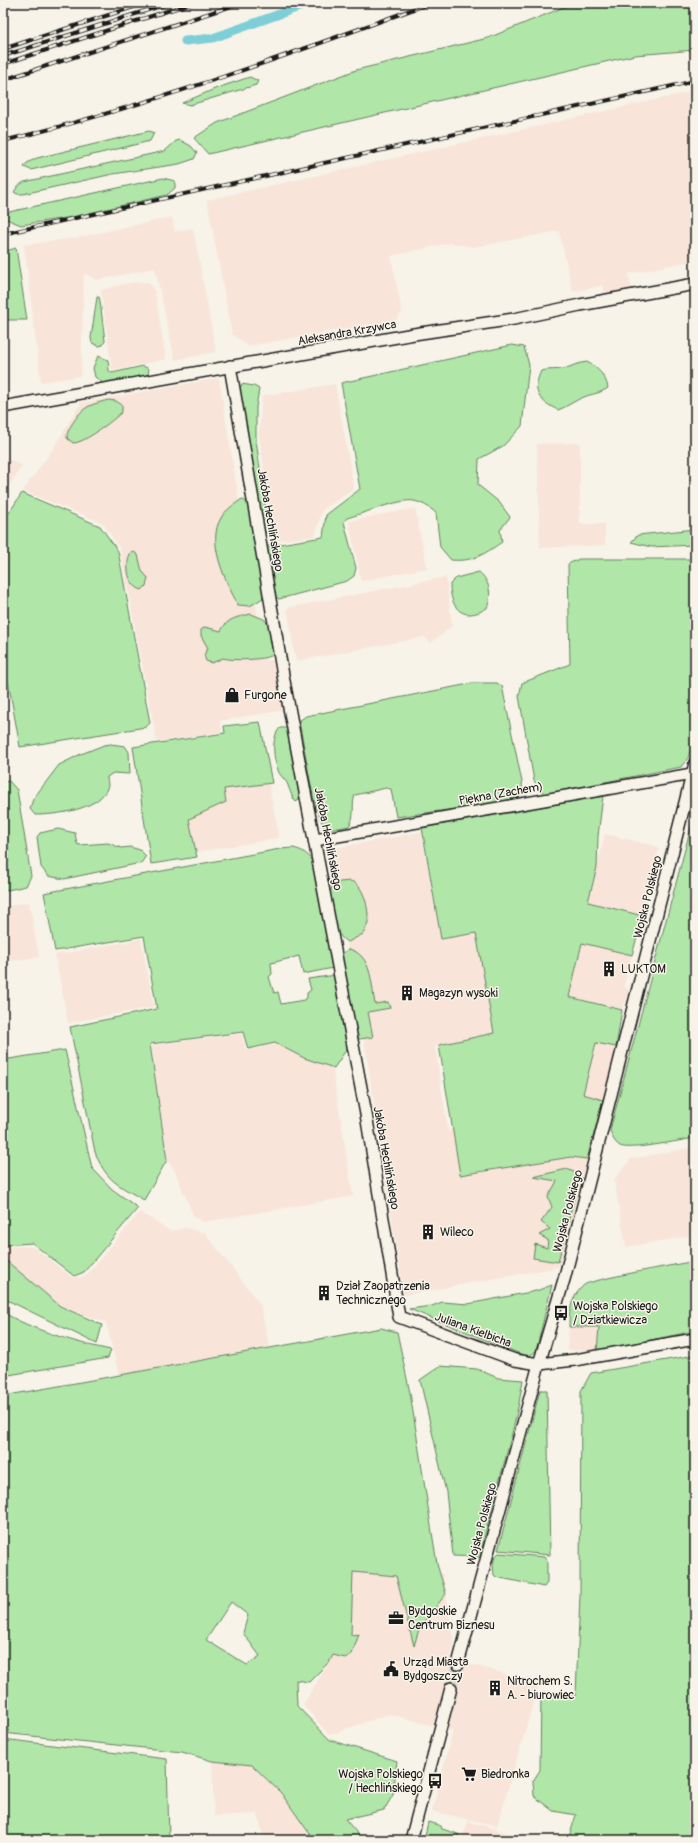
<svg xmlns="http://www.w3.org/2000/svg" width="698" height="1843" viewBox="0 0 698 1843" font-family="Pangolin,sans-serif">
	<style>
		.built { fill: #f8e4d9 }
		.green { fill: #b0e6a8; stroke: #668162; fill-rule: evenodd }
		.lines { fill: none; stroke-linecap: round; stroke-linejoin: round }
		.canal { stroke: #7eced7; stroke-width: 9 }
		.minor-tunnel { stroke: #d6d3c9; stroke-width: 11; stroke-dasharray: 11 5.5; stroke-linecap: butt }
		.minor-casing { stroke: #1c1c1c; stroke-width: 14 }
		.minor { stroke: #f7f3e8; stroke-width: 11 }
		.rail-casing { stroke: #1c1c1c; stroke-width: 4 }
		.rail { stroke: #f7f3e8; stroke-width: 2.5; stroke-dasharray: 8; stroke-linecap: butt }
		.labels { text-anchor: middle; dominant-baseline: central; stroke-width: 3; stroke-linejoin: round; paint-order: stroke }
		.street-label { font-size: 12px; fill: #1c1c1c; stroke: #f7f3e8 }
		.poi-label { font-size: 12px; fill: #1c1c1c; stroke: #f7f3e8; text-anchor: start }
	</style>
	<rect width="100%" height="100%" fill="#f7f3e8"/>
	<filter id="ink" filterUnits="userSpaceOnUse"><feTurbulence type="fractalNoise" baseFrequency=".025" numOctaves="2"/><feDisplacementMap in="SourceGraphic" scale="8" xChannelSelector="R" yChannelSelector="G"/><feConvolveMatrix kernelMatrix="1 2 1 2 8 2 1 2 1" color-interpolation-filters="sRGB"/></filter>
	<g filter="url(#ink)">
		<g class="built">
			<polygon points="695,91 695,260 628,274 632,291 606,296 603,285 573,292 559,231 474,247 450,243 391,256 402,312 396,320 248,346 232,334 207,200"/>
			<polygon points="172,217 175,232 193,228 216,352 175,360 155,268 97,280 84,273 81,376 41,382 24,245 76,238"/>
			<polygon points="149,282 155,293 166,359 112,371 101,290 129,283"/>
			<polygon points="219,378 265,661 274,660 283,710 220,721 222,732 157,742 120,549 103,523 23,491 55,446 81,403"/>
			<polygon points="335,384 354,489 322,510 315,536 274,541 259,434 262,396"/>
			<polygon points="580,443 580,524 605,524 605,545 540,548 537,444"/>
			<polygon points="3,456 22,466 3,495"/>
			<polygon points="415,508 427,568 361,581 349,521"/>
			<polygon points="446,577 452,626 431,643 425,637 296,661 287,608"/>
			<polygon points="259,731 279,838 152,860"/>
			<polygon points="421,832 441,939 477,933 494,1034 435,1046 448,1131 453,1130 461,1175 571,1157 587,1159 559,1267 404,1295 365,1045 330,849"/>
			<polygon points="605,834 659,847 643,916 588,902"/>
			<polygon points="29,902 39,957 3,962 3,907"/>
			<polygon points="141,939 154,1007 68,1023 55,955"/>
			<polygon points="582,943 632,955 624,986 629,991 627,1002 623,1004 622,1010 569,997"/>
			<polygon points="242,1034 246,1051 327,1034 353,1196 204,1222 194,1217 175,1171 168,1161 154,1070 152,1045"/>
			<polygon points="596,1042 616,1047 603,1100 583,1094"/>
			<polygon points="695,1147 695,1243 690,1243 689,1236 626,1247 614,1180 631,1159"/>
			<polygon points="140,1212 170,1231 185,1228 205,1233 260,1304 271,1354 119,1375 106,1322 77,1313 54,1302 3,1257 3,1246 33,1247 73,1278 86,1276"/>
			<polygon points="569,1327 599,1327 597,1351 567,1350"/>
			<polygon points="361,1566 443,1574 454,1646 450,1658 539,1684 497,1826 432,1811 453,1731 389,1714 329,1735 303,1705 340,1644 352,1599 353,1572"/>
			<polygon points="212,1761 252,1765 281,1793 314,1840 264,1840 258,1814 214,1816"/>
			<polygon points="468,1821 532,1840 462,1840"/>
		</g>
		<g class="green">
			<polygon points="574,3 695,3 695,50 635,55 208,154 194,138 217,123 356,70 488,38"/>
			<polygon points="250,77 258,81 256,85 190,105 182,103 217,88"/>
			<polygon points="149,131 154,133 150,141 31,170 24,167 27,163 37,158"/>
			<polygon points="180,140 191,146 197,153 194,159 179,164 113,174 23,194 17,194 14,192 18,186 24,182 165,151 176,141"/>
			<polygon points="163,178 175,181 175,188 167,195 72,217 21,225 4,218 9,212"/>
			<polygon points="16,248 27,320 3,320 3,252"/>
			<polygon points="97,297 99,297 100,301 105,341 103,345 99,346 92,343 91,338"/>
			<path d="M 512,345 L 524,347 L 529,365 L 522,426 L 503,446 L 479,459 L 478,485 L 499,502 L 510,517 L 500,530 L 502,542 C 484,554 474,562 451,560 L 440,547 L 436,513 C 429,507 423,503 414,501 C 401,498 362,514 347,518 L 344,522 L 356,568 L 354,576 L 347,581 L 279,599 L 273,595 L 265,552 L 268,546 L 323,537 L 326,515 L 360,489 L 341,383 Z"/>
			<polygon points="98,356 108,360 109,371 112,373 143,366 149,369 148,374 145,377 104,384 95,377 93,368"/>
			<path d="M 587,362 C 598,368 606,376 608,388 C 599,394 594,393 584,397 C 575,400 567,407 558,410 C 539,401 531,392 541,371 C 548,369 557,370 564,369 C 572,366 578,363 587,362 Z"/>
			<polygon points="242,384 254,386 259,389 256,407 256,440 269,533 263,532 238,392"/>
			<path d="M 108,400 L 116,401 L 122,405 L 122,412 C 112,421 85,443 73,443 L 67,438 C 67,431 70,427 74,421 C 84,406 90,405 108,400 Z"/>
			<polygon points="22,493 100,526 118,551 150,723 146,727 20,747 3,653 3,605 7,604 3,588 3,522"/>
			<path d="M 242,499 L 248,503 L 263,579 L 263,598 L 250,606 L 238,605 C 226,582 206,542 221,518 C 225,510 235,504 242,499 Z"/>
			<polygon points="695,529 695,545 651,547 631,542 638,535"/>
			<path d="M 134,552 L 138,555 L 142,571 L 148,578 L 146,586 L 142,590 C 128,586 125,567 130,554 Z"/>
			<polygon points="579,559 695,559 695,733 688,758 681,767 544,794 534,781 519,696 522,683 570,664 568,564"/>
			<path d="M 479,572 C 490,581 492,595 487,608 C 463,623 450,608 450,584 L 456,578 Z"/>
			<path d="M 251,614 L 264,619 L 269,626 L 273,655 C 265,660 232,661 223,658 L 212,663 L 206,661 L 204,655 L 208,648 L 201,636 L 201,630 L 205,627 L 221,631 C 227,618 238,617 251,614 Z"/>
			<path d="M 474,683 L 497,683 L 502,686 L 522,782 C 523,792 522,796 512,801 L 396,817 L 391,789 L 386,788 L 355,795 C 351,806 356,816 349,826 L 339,828 L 324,828 L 314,801 L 299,721 L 306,716 Z"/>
			<polygon points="260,722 272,783 224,789 226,802 189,819 197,857 151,864 133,747 225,733 224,726"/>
			<path d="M 280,728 L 289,728 L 299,787 L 299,800 L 296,802 C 291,796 290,790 287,783 C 284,778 279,775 278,770 C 273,758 271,737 280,728 Z"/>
			<path d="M 111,744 L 125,746 L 129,752 L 130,774 L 113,773 L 107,777 C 107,779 108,784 108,786 C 101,810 55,815 35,815 L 30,809 L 33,799 L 59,765 L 81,754 L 104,745 Z"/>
			<polygon points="9,781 17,790 31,876 26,886 3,891 3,782"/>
			<polygon points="603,796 598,836 597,867 588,902 643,916 632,955 582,943 569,997 622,1010 616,1047 596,1043 583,1094 603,1100 587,1159 571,1157 460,1175 439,1045 494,1033 476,933 441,939 422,828"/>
			<path d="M 695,812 L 695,1138 C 682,1140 629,1151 620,1146 C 614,1142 612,1137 610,1130 Z"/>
			<polygon points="58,829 75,833 77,844 80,845 108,843 121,848 130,847 140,850 146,856 141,863 64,879 48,876 41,867 37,837 40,833"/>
			<path d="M 293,848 C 303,850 308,854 314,863 L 333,968 L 303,974 L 299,956 L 271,963 L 272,974 L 269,977 L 274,993 L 278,992 L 281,1004 L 304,1000 L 307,998 L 307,993 L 311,990 L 308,979 L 336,975 L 348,1047 L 334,1068 L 304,1058 L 275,1043 L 248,1049 L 243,1032 L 150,1044 L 167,1160 L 144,1200 C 118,1185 106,1181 95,1152 L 70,1027 L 157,1009 L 144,936 L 55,951 L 44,893 L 280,849 Z"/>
			<path d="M 350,881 C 364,883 369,910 368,922 C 367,926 365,930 363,934 L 348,942 C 333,937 326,900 332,887 L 340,882 Z"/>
			<path d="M 349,949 C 372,955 371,983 375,1004 L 388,1002 L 390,1008 L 368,1012 L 373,1037 L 360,1039 L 356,1037 L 341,960 L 343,953 Z"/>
			<polygon points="65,1050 92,1168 112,1189 138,1208 84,1272 74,1276 32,1243 3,1245 3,1060"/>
			<polygon points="567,1169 576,1173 579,1179 558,1262 533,1258 535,1244 547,1248 548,1240 539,1235 550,1229 541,1222 552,1207 548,1197 557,1181 533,1177"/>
			<polygon points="3,1258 60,1306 102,1325 97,1344 3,1298"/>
			<path d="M 695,1261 L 695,1331 L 597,1351 L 599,1327 L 569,1327 C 569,1310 571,1297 584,1285 C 589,1280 680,1264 695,1261 Z"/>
			<polygon points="552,1285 536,1351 528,1357 409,1309 432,1306 442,1302 468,1304 536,1291"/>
			<path d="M 3,1312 C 29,1329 80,1344 111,1350 L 108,1358 L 3,1376 Z"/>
			<path d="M 381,1328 L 397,1332 L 410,1393 L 437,1564 L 446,1594 L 420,1626 L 414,1646 L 396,1576 L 353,1572 L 351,1635 L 359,1634 L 352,1654 L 345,1658 L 333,1655 L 330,1661 L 309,1682 L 296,1680 L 297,1706 L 330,1740 L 397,1761 L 393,1795 L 384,1810 L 345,1819 L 363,1840 L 314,1840 L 281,1793 L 252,1765 L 212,1761 L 182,1752 L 3,1733 L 3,1396 ZM 231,1602 L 248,1615 L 243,1633 L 260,1656 L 247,1665 L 206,1640 Z"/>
			<polygon points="695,1355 695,1840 568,1840 576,1815 553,1811 534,1796 533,1781 540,1770 541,1693 576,1695 580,1595 581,1391 591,1373"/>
			<path d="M 440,1366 L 477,1369 L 498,1378 L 523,1380 C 514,1440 492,1498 480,1557 L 453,1556 L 446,1492 L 420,1380 Z"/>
			<polygon points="540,1390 547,1390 550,1555 498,1550"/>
			<path d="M 499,1553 L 544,1557 L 547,1561 L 547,1583 L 544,1587 L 496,1577 L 494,1575 C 493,1567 492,1557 499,1553 Z"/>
			<polygon points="3,1739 167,1759 169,1840 3,1840"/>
			<polygon points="428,1822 441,1826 442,1829 458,1834 460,1840 424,1840"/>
		</g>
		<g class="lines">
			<polyline class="canal" points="185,41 213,38 310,3"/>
			<polyline class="minor-tunnel" points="451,1688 458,1664"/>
			<g class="minor-casing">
				<g id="minor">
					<polyline points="230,366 284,681 366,1114 399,1317 515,1360 539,1364 575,1360 695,1339"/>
					<polyline points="3,407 414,334 514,319 580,305 695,284"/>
					<polyline points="315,840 692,774"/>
					<polyline points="458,1664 539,1364 565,1276 695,763"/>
					<polyline points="411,1840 451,1688"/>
				</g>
			</g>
			<use href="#minor" class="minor"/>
			<g class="rail-casing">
				<g id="rail">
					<polyline points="3,49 146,3"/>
					<polyline points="3,56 170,3"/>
					<polyline points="3,64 192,3"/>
					<polyline points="3,80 241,3"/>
					<path d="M 3,141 C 149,106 289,55 430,3"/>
					<polyline points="3,234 695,81"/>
				</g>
			</g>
			<use href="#rail" class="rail"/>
		</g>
	</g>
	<defs>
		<g id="shop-bare" transform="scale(1.2)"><path d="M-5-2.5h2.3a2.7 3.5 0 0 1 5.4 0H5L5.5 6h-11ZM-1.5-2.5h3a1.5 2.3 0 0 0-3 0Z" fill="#1c1c1c" stroke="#f7f3e8" stroke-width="2.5" paint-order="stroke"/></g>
		<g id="building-bare" transform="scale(1.2)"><path d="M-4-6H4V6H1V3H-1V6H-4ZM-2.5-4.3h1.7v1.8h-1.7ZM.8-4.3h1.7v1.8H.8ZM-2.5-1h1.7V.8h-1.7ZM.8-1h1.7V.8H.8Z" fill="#1c1c1c" stroke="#f7f3e8" stroke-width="2.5" paint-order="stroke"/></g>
		<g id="bus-bare" transform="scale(1.2)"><path d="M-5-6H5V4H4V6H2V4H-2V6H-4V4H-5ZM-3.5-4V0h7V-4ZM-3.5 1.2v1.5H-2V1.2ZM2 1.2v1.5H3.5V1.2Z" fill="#1c1c1c" stroke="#f7f3e8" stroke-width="2.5" paint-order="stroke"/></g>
		<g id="office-bare" transform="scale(1.2)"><path d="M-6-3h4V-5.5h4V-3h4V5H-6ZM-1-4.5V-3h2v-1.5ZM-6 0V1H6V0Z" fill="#1c1c1c" stroke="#f7f3e8" stroke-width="2.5" paint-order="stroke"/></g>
		<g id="civic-bare" transform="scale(1.2)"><path d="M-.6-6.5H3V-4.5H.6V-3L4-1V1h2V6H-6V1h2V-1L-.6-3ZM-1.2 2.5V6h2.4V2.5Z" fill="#1c1c1c" stroke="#f7f3e8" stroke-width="2.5" paint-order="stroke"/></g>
		<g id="supermarket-bare" transform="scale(1.2)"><path d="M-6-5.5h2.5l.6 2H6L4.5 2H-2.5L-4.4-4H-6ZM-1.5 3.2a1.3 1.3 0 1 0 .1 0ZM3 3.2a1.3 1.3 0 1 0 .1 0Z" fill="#1c1c1c" stroke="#f7f3e8" stroke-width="2.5" paint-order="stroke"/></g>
	</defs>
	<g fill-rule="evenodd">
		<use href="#shop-bare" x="232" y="695"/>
		<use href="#building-bare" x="609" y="969"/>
		<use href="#building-bare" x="407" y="993"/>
		<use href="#building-bare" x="428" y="1232"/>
		<use href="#building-bare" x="324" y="1293"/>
		<use href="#bus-bare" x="561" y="1313"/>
		<use href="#office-bare" x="396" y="1618"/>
		<use href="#civic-bare" x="391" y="1669"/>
		<use href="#building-bare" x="495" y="1688"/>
		<use href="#supermarket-bare" x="469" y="1774"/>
		<use href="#bus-bare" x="435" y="1781"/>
	</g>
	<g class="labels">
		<g class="street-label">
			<text transform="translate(347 333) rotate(-10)">Aleksandra Krzywca</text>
			<text transform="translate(270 520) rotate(80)">Jakóba Hechlińskiego</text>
			<text transform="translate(501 794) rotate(-10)">Piękna (Zachem)</text>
			<text transform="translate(328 839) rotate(79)">Jakóba Hechlińskiego</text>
			<text transform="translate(648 897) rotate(-76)">Wojska Polskiego</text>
			<text transform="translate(386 1158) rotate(80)">Jakóba Hechlińskiego</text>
			<text transform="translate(568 1211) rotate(-75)">Wojska Polskiego</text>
			<text transform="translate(473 1330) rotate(20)">Juliana Kielbicha</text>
			<text transform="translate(482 1524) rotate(-75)">Wojska Polskiego</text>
		</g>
		<g class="poi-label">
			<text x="244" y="695">Furgone</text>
			<text x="621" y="969">LUKTOM</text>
			<text x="419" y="993">Magazyn wysoki</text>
			<text x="440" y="1232">Wileco</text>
			<text x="336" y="1286">Dział Zaopatrzenia<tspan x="336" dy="14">Technicznego</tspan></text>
			<text x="573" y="1306">Wojska Polskiego<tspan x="573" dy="14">/ Dziatkiewicza</tspan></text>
			<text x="408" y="1611">Bydgoskie<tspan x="408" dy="14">Centrum Biznesu</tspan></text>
			<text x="403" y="1662">Urząd Miasta<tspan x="403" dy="14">Bydgoszczy</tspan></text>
			<text x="507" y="1681">Nitrochem S.<tspan x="507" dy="14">A. - biurowiec</tspan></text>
			<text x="423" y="1774" text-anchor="end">Wojska Polskiego<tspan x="423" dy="14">/ Hechlińskiego</tspan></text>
			<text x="481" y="1774">Biedronka</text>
		</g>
	</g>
	<rect width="698" height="1843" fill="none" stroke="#f7f3e8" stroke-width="16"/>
	<rect x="8" y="8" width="682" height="1827" fill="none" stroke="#1c1c1c" stroke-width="1.5" filter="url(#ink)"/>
</svg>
